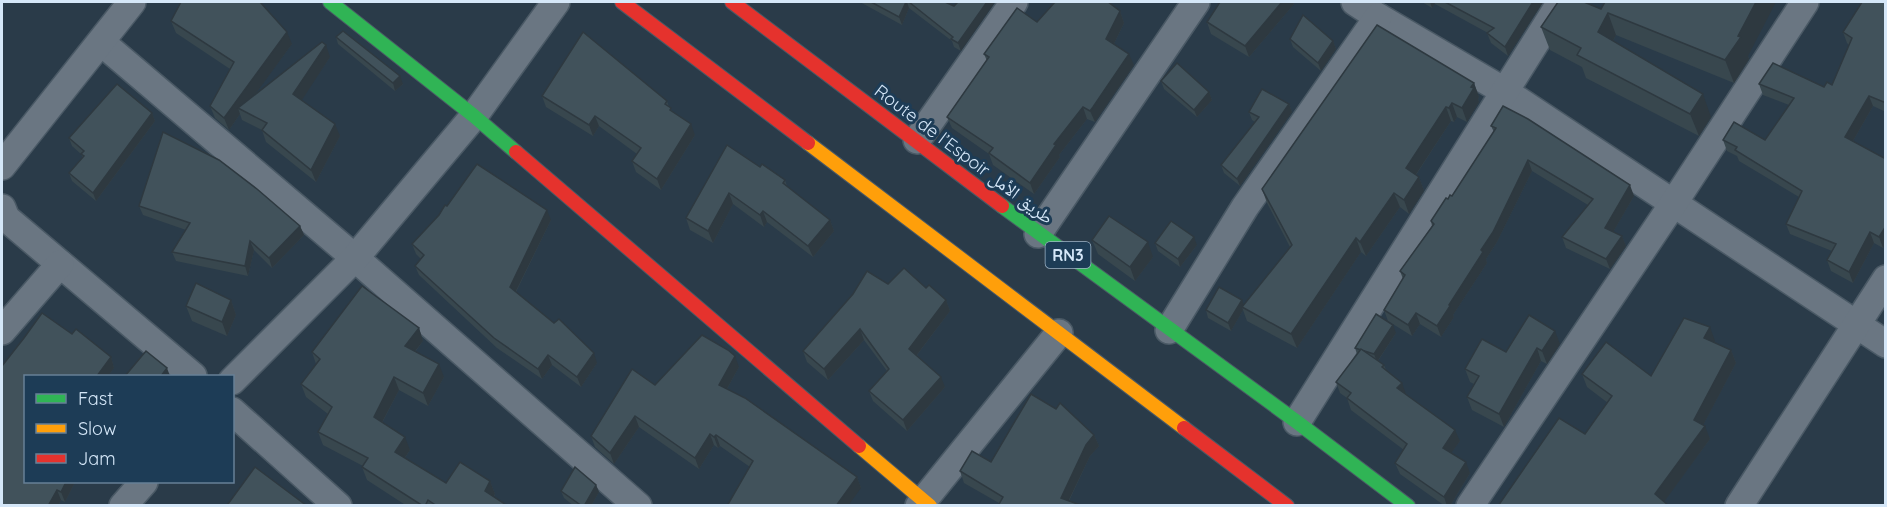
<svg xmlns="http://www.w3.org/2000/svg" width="1887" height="507" viewBox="0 0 1887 507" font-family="Quicksand,'Noto Naskh Arabic',sans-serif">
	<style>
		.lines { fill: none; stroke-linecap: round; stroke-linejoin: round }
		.street-casing { stroke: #4a5965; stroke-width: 30 }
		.fast-casing { stroke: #4a5965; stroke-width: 16 }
		.slow-casing { stroke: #4a5965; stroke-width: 16 }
		.jam-casing { stroke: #4a5965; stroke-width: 16 }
		.street { stroke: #6a7682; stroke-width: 27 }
		.fast { stroke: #30b455; stroke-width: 14 }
		.slow { stroke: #ff9f0a; stroke-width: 14 }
		.jam { stroke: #e5322d; stroke-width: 14 }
		.wall { fill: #38474e }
		.shaded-wall { fill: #2e3940 }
		.building { fill: #41525b; stroke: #2e3940; stroke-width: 1.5 }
		.labels { text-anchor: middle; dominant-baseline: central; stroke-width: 6; stroke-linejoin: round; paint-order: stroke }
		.shield { fill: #1d3c56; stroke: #9eb4c7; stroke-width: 1.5 }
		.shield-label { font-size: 16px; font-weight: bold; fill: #d5e7f8 }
		.street-label { font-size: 18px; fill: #d5e7f8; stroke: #1d3c56 }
	</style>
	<rect width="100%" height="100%" fill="#2a3b49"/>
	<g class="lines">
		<g class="street-casing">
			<g id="street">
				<polyline points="1355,2 1378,17 1504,91 1886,344"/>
				<polyline points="101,42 355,258 638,506"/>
				<polyline points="917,140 1014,2"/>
				<polyline points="2,166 132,2"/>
				<polyline points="2,208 6,218 193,376"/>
				<polyline points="1038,234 1196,2"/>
				<polyline points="1169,330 1245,207 1378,17"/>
				<polyline points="2,331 60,264"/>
				<polyline points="232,381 355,258 474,116 556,2"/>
				<polyline points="232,411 338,506"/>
				<polyline points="1297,422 1561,2"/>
				<polyline points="123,506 144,482"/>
				<polyline points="919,506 1059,333"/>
				<polyline points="1470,506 1673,204 1805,2"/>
				<polyline points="1739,506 1886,279"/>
			</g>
		</g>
		<g class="fast-casing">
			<g id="fast">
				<polyline points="330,2 474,116 516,152"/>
				<polyline points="1002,206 1297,422 1408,506"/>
			</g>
		</g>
		<g class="slow-casing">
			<g id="slow">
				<polyline points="808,143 1184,428"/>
				<polyline points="859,446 930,506"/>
			</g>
		</g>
		<g class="jam-casing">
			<g id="jam">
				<polyline points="622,2 808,143"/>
				<polyline points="732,2 1002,206"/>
				<polyline points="516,152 859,446"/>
				<polyline points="1184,428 1287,506"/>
			</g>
		</g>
		<use href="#street" class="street"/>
		<use href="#fast" class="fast"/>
		<use href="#slow" class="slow"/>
		<use href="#jam" class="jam"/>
	</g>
	<g class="wall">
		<polygon points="860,2 945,2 961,51 954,47 952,41 909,8 902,25"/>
		<polygon points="1220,2 1293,2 1294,4 1249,57 1211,34 1207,22"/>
		<polygon points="1422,2 1543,2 1508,56 1491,43 1487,33 1488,33 1435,4 1432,8"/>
		<polygon points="1886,2 1886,112 1873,106 1853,141 1886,159 1886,244 1883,248 1874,243 1853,283 1831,271 1827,260 1832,251 1790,234 1786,224 1799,197 1739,161 1737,156 1727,151 1723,140 1765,140 1789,105 1763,95 1759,84 1824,87 1832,85 1849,45 1847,43 1843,32"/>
		<polygon points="1601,9 1748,56 1749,59 1734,83 1616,35 1613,41 1711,117 1699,136 1586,78 1582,67 1550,50 1541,27"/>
		<polygon points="1120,11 1124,23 1114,44 1134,65 1097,119 1095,122 1087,119 1059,155 1060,157 1034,194 993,165 989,154 952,128 947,117 987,61 984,54 1037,22"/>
		<polygon points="171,21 292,44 255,94 330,57 301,100 340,136 316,182 266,142 262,130 242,120 240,114 229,130 215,118 210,106 230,69 176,33"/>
		<polygon points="336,37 403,84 395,91 338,44"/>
		<polygon points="1290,39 1333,41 1336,49 1321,71 1293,47"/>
		<polygon points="1161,81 1209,92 1212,100 1197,117 1164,89"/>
		<polygon points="1474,83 1479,97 1478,99 1479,102 1467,122 1457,117 1454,122 1451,121 1416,175 1419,177 1424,191 1409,214 1400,207 1366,256 1361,252 1297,348 1247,321 1243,310 1231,331 1208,318 1206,310 1244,305 1290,247 1267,203 1262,189"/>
		<polygon points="542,96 667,101 669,107 672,111 695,135 661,190 636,172 632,161 637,154 599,126 593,136 546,107"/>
		<polygon points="1289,104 1292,112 1240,186 1224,173 1221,165 1255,122 1252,120 1249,112"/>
		<polygon points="152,113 155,121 96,201 72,181 69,173 83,158 81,154 72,146 69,138"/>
		<polygon points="1491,126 1634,196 1613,232 1622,236 1626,246 1610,269 1566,248 1562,237 1588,205 1532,171 1497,242 1486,259 1487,263 1453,315 1454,317 1441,337 1420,324 1412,336 1388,321 1384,310 1403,279 1400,271 1432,226 1431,221 1448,199 1452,196 1494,132"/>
		<polygon points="760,167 785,180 787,186 830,220 834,231 813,257 767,222 764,227 733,204 713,243 690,230 686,218"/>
		<polygon points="139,206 300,226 304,235 272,268 254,250 248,276 176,261 172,252 186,230 143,215"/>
		<polygon points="447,206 551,220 516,292 597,363 581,387 552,365 542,379 497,348 419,275 415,266 421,259 416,254 412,244"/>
		<polygon points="1092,240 1153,257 1135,281 1098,254"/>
		<polygon points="1155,243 1197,245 1180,267 1158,251"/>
		<polygon points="888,284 926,288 946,300 950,311 917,355 945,387 907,431 873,401 869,391 887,371 864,340 828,380 807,362 803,351"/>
		<polygon points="231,300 236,315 227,336 192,321 186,306"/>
		<polygon points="42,313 72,334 76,329 111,357 114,368 108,376 26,376 26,482 75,482 65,502 61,500 58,506 2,506 2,366 24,338"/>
		<polygon points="419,328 423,341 415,352 444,377 428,406 399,390 382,423 410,450 405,458 446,483 490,481 495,494 494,497 508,506 407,506 367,480 362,467 363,466 323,445 318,432 328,414 306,397 301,384 316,364 312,352"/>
		<polygon points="1396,333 1378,361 1384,365 1386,370 1406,394 1460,441 1451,453 1470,473 1450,506 1445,506 1400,474 1395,463 1404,450 1351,410 1347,398 1340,393 1336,382 1357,354 1355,348"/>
		<polygon points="1715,341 1714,342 1731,350 1736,363 1703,425 1710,439 1664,501 1585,434 1608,403 1587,387 1582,374 1651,376"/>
		<polygon points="1560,344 1547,364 1541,361 1504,427 1472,410 1467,397 1474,384 1470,382 1465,369 1506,352"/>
		<polygon points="739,367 727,389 857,477 861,488 750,467 720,446 718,448 714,445 699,469 639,427 614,464 595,447 591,436 655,385"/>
		<polygon points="1094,435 1099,446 1090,456 1069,501 999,503 964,483 960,471 991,462"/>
		<polygon points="596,485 599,492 591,506 574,506 564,498 561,491"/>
	</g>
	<g class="shaded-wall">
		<polygon points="906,2 907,2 909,8 902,25 899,17"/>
		<polygon points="987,2 995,2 961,51 958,43"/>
		<polygon points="1282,2 1293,2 1294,4 1249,57 1245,46"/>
		<polygon points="1430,2 1434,2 1435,4 1432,8"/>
		<polygon points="1533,2 1543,2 1508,56 1505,47"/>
		<polygon points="1756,2 1776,2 1748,56 1749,59 1734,83 1725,60"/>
		<polygon points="1120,11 1124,23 1111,50 1106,39"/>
		<polygon points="1608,13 1616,35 1606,54 1598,32"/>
		<polygon points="287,32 292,44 243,111 238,108 240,114 229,130 224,118"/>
		<polygon points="1333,41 1336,49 1321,71 1318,63"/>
		<polygon points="326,45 330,57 298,106 293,94"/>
		<polygon points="1129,54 1134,65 1095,122 1090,111"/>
		<polygon points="400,76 403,84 395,91 393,83"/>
		<polygon points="1474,83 1479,97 1478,99 1479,102 1467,122 1462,108"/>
		<polygon points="1209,92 1212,100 1197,117 1194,110"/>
		<polygon points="1703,94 1711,117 1699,136 1690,114"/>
		<polygon points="1869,96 1873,106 1849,148 1845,137"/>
		<polygon points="1452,103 1457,117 1454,122 1449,108"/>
		<polygon points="1289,104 1292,112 1240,186 1237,179"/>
		<polygon points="1083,107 1087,119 1059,155 1060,157 1034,194 1030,183 1054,144"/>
		<polygon points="1446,107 1451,121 1411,182 1406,168"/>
		<polygon points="152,113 155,121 96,201 93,193"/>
		<polygon points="595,116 599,126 593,136 589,125"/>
		<polygon points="335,124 340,136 316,182 311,170"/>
		<polygon points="691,124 695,135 661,190 657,179"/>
		<polygon points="1528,160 1532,171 1497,242 1486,259 1487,263 1453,315 1454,317 1441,337 1437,326 1449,305 1481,250"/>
		<polygon points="1419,177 1424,191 1409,214 1404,200"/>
		<polygon points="1630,185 1634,196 1609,239 1605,228"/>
		<polygon points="729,193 733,204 713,243 708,231"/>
		<polygon points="1394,193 1400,207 1366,256 1360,242"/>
		<polygon points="547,210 551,220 513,297 510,287"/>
		<polygon points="763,211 767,222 764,227 760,215"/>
		<polygon points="830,220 834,231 813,257 808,246"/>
		<polygon points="300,226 304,235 272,268 269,258"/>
		<polygon points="1886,226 1886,244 1883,248 1879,237"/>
		<polygon points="1870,232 1874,243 1853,283 1849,272"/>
		<polygon points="1622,236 1626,246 1610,269 1606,259"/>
		<polygon points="1194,237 1197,245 1180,267 1178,259"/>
		<polygon points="1356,238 1361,252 1297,348 1291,334"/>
		<polygon points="250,241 254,250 248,276 245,266"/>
		<polygon points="1148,242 1153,257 1135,281 1130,267"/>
		<polygon points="231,300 236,315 227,336 222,322"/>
		<polygon points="946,300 950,311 913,360 909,349"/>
		<polygon points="1242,300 1245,308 1242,307 1243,310 1231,331 1228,323"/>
		<polygon points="1416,313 1420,324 1412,336 1408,325"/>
		<polygon points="1393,325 1396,333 1377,362 1374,354"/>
		<polygon points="1710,327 1715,341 1709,351 1704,338"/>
		<polygon points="419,328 423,341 409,359 405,346"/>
		<polygon points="860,329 864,340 828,380 824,369"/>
		<polygon points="1555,331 1560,344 1547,364 1542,351"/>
		<polygon points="1537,348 1541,361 1504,427 1499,414"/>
		<polygon points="1731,350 1736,363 1699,433 1694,420"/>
		<polygon points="594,353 597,363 581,387 577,377"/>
		<polygon points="548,355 552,365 542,379 538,369"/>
		<polygon points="735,356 739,367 723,396 719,385"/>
		<polygon points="111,357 114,368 108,376 97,376"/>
		<polygon points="439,364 444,377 428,406 423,393"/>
		<polygon points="167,368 170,376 161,376"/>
		<polygon points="394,377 399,390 378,430 374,417"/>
		<polygon points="941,377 945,387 907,431 903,420"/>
		<polygon points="1402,383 1406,394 1401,400 1397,388"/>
		<polygon points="635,416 639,427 614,464 610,453"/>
		<polygon points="1705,426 1710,439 1661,506 1655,494"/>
		<polygon points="1455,430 1460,441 1447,459 1443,448"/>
		<polygon points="710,434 714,445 699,469 695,458"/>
		<polygon points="716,435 720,446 718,448 714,437"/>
		<polygon points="1094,435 1099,446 1090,456 1066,506 1061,498 1086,445"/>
		<polygon points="405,437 410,450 400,465 395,452"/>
		<polygon points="1466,462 1470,473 1450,506 1447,506 1444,497"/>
		<polygon points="857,477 861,488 848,506 836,506"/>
		<polygon points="490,481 495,494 489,504 485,491"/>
		<polygon points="66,482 75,482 65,502 61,492"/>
		<polygon points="596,485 599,492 591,506 584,506"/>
		<polygon points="57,490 61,500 58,506 48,506"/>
	</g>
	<g class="building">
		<polygon points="181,2 260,2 287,32 224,118 210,106 234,62 171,21"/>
		<polygon points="871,2 906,2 899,17"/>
		<polygon points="909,2 945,2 954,6 958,2 987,2 958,43 951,39 953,37"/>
		<polygon points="1055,2 1108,2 1120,11 1106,39 1129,54 1093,107 1090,111 1083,107 1054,144 1056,145 1030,183 989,153 993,148 947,117 989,57 984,54 1017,8 1037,22"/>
		<polygon points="1220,2 1282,2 1245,46 1207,22"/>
		<polygon points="1445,2 1533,2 1505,47 1487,33 1494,28"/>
		<polygon points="1558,2 1584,2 1601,9 1605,2 1756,2 1738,36 1741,37 1725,60 1608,13 1598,32 1703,94 1690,114 1577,55 1581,48 1541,27"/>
		<polygon points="1862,2 1886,2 1886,103 1869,96 1845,137 1886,159 1886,226 1879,237 1870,232 1849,272 1827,260 1836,244 1786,224 1802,191 1735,150 1737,147 1723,140 1734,122 1765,140 1794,98 1759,84 1773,63 1824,87 1827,82 1832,85 1852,38 1843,32"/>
		<polygon points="1303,15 1333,41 1318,63 1290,39"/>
		<polygon points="1377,25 1474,83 1471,87 1474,88 1462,108 1452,103 1449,108 1446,107 1406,168 1419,177 1404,200 1394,193 1360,242 1356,238 1291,334 1242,307 1292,245 1262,189"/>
		<polygon points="343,31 400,76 393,83 336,37"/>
		<polygon points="583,32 667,101 665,104 671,108 670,110 691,124 657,179 632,161 641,148 595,116 589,125 542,96"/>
		<polygon points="322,42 326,45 293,94 335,124 311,170 262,130 267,123 238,108"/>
		<polygon points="1177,63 1209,92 1194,110 1161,81"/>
		<polygon points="117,84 152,113 93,193 69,173 84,156 81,154 84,151 69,138"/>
		<polygon points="1262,89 1289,104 1237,179 1221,165 1259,117 1249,112"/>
		<polygon points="1503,106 1528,119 1630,185 1605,228 1622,236 1606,259 1562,237 1593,199 1528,160 1493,232 1481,250 1483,252 1449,305 1450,306 1437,326 1416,313 1408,325 1384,310 1405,275 1400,271 1434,224 1431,221 1446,198 1448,199 1450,195 1452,196 1496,128 1491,126"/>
		<polygon points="163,132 219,160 257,189 300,226 269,258 250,241 245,266 172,252 190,223 139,206"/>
		<polygon points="727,145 760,167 762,164 785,180 783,183 830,220 808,246 763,211 760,215 729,193 708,231 686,218"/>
		<polygon points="477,164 547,210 510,287 554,323 559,319 594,353 577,377 548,355 538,369 494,338 415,266 424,255 412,244 439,215 445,205 447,206"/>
		<polygon points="1109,216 1148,242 1130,267 1092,240"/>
		<polygon points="1171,221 1194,237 1178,259 1155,243"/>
		<polygon points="904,268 926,288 929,285 946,300 909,349 941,377 903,420 869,391 889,369 860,329 824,369 803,351 853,294 867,271 888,284"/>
		<polygon points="196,283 231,300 222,322 186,306"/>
		<polygon points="362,286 419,328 405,346 439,364 423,393 394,377 374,417 405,437 395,452 446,483 460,462 490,481 485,491 508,506 437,506 428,500 425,506 423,506 362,467 368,458 318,432 332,407 301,384 320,359 312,352"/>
		<polygon points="1219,287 1242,300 1228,323 1206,310"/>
		<polygon points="42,313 72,334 76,329 111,357 97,376 26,376 26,482 66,482 61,492 57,490 48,506 2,506 2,366 24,338"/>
		<polygon points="1376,314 1393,325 1374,354 1355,348"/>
		<polygon points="1529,315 1555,331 1542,351 1537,348 1499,414 1467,397 1479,376 1465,369 1482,339 1506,352"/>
		<polygon points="1684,318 1710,327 1704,338 1731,350 1694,420 1705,426 1655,494 1669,506 1498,506 1559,418 1585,434 1612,396 1582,374 1606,342 1651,376"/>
		<polygon points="702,335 728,350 735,356 719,385 745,398 857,477 836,506 727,506 753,461 716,435 714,437 710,434 695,458 635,416 610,453 591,436 632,369 655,385"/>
		<polygon points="1361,349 1384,365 1382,367 1402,383 1397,388 1455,430 1443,448 1466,462 1444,497 1395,463 1407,444 1347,398 1351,393 1336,382"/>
		<polygon points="146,351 167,368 161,376 125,376"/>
		<polygon points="1031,394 1056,409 1060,403 1094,435 1086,445 1061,498 1083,506 998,506 1003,497 960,471 972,451 991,462"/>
		<polygon points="255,467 307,506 230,506 228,504"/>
		<polygon points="575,467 596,485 584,506 582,506 561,491"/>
	</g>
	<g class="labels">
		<rect class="shield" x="1045.5" y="242" width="45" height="26" rx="4.5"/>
		<g class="shield-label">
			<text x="1068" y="255">RN3</text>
		</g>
		<g class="street-label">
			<text transform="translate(964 154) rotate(37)">Route de l’Espoir طريق الأمل</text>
		</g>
	</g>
	<rect width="1887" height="507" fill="none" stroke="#d5e7f8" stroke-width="6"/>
	<rect x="24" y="375" width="210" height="108" fill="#1d3c56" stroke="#678097" stroke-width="1.5"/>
	<rect x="36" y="394" width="30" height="9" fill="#30b455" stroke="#678097" stroke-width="1.5"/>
	<text x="78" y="405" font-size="18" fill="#d5e7f8">Fast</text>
	<rect x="36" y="424" width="30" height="9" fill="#ff9f0a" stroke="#678097" stroke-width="1.5"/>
	<text x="78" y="435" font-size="18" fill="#d5e7f8">Slow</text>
	<rect x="36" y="454" width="30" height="9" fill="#e5322d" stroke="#678097" stroke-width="1.5"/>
	<text x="78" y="465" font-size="18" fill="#d5e7f8">Jam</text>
</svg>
